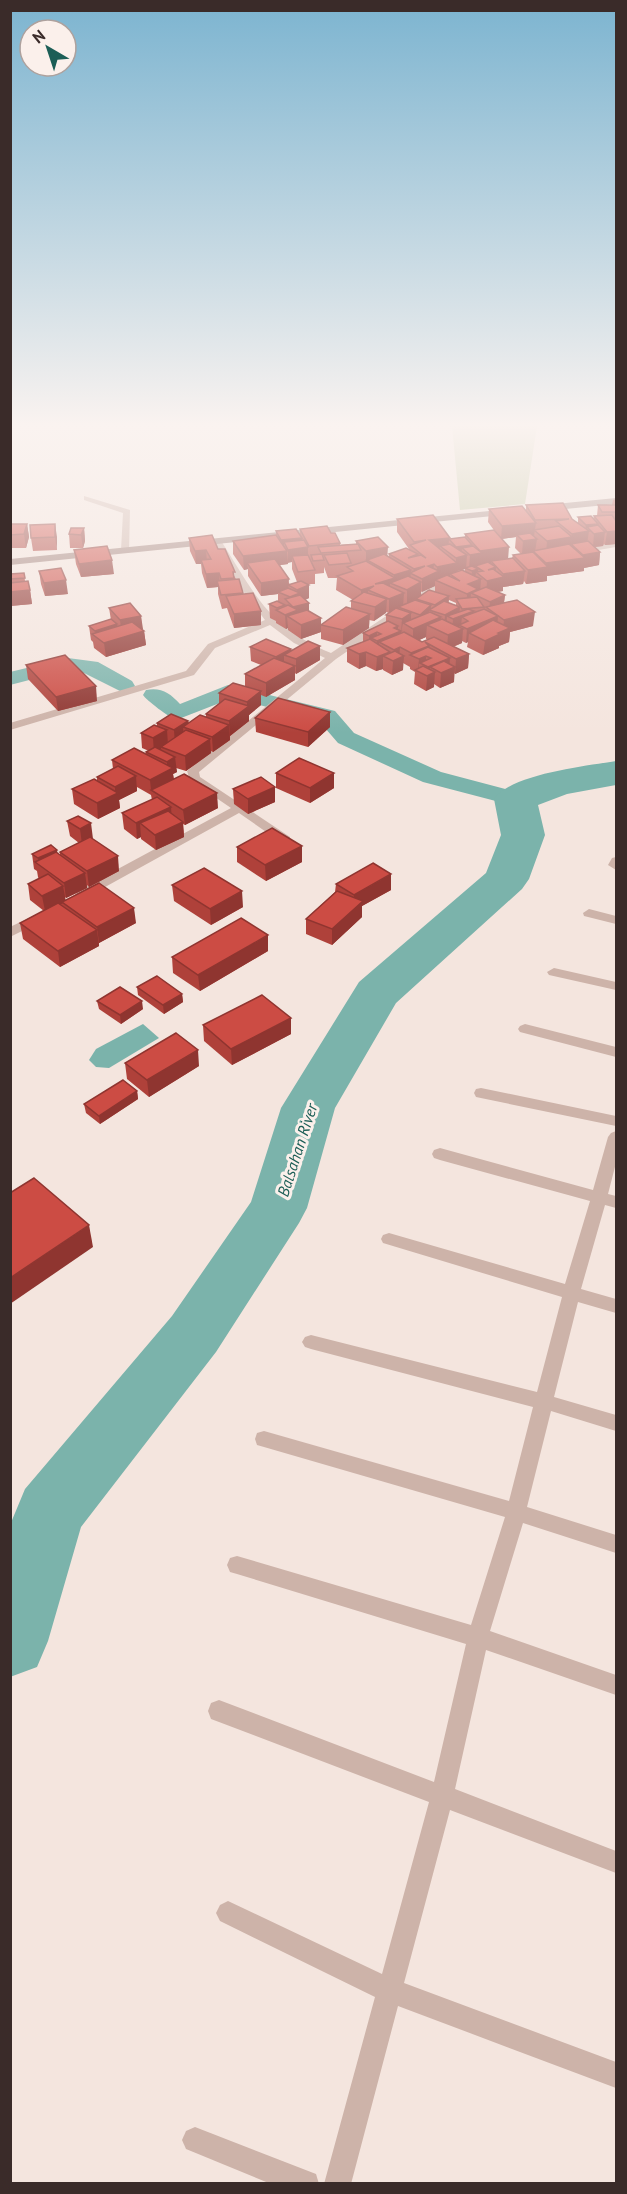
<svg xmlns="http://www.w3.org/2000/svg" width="627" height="2194" viewBox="0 0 627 2194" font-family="'PT Sans',sans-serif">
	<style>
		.green { fill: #bec49d }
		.water { fill: #7bb3ab }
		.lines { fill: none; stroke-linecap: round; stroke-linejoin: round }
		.canal { fill: #7bb3ab; fill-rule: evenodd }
		.river { fill: #7bb3ab; fill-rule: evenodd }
		.minor { fill: #cdb3a9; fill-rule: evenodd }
		.secondary { fill: #a1817a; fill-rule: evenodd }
		.wall { fill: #af413a; fill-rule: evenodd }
		.shaded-wall { fill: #8f3530 }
		.building { fill: #cc4c44; stroke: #8f3530; stroke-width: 1.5 }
		.labels { text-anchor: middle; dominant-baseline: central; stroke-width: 6; stroke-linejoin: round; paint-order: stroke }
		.water-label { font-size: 16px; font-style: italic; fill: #1c5e56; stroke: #fbf0eb }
	</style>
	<rect width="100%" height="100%" fill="#f4e5de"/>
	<polygon class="green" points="452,426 537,426 525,504 460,510"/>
	<polygon class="water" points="143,1024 159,1038 109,1068 96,1067 89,1060 96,1049"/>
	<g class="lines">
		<g class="canal">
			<polygon points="68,658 98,662 132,681 135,686 132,691 124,693 84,673 68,670 10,685 10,672"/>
			<path d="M 228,685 L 335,711 L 354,733 L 441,772 L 524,794 L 527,799 L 524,804 L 515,806 L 423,782 L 338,743 L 319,721 L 248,702 L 230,699 L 176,720 C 170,718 146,700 143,695 L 146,690 C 161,687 170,693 180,704 Z"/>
		</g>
		<path class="river" d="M 616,761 L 616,785 L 567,794 L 538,805 L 545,835 L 529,879 L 522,889 L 396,1003 L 335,1108 L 307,1208 L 299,1223 L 216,1352 L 81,1527 L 48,1641 L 37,1667 L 10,1677 L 10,1525 L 25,1489 L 172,1316 L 251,1202 L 281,1108 L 359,982 L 486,873 L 501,835 L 494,799 C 511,774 586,766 616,761 Z"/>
		<g class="minor">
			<polygon points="84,496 130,510 129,552 121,550 123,513 84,500"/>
			<path d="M 214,539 L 220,539 C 255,594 267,626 331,653 L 434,584 L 453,577 L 458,580 L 440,588 L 336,659 L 199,772 L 200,777 L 290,837 L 290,843 L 282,843 L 239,813 L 87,897 L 77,897 L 76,894 L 77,891 L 231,808 L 190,780 L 187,771 L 325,658 L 294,643 L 270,625 L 215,648 L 194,675 L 10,730 L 10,723 L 186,671 L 208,644 L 265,620 L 240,587 L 213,541 Z"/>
			<polygon points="616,541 616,547 575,554 570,551"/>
			<polygon points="616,857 616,870 608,865 612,858"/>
			<polygon points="589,909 616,916 616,924 584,916 583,913"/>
			<polygon points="37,914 42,915 44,918 42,921 10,937 10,927"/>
			<polygon points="554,968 616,982 616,990 549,975 547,972"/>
			<polygon points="525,1024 616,1047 616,1057 520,1032 518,1029 520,1026"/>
			<polygon points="481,1088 616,1116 616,1126 476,1097 474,1093 476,1089"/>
			<polygon points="616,1131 616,1163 608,1194 616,1196 616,1208 605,1205 581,1289 616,1299 616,1313 578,1302 554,1397 616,1415 616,1431 551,1411 527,1507 616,1535 616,1553 523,1523 490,1631 616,1675 616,1695 486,1650 455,1789 616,1851 616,1873 450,1810 404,1983 616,2062 616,2088 398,2006 351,2184 324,2184 375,1997 220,1921 216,1913 220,1905 228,1901 382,1974 429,1802 219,1722 211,1719 208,1711 211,1703 219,1700 434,1782 466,1644 237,1574 230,1572 227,1565 230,1558 237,1556 471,1625 505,1517 264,1447 257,1445 255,1439 257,1433 264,1431 509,1501 533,1407 311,1349 305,1347 302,1342 305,1337 311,1335 537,1392 562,1297 383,1243 381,1239 383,1235 389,1233 565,1284 590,1201 440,1160 434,1158 432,1154 434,1150 440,1148 593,1190 608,1137 611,1133"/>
			<polygon points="195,2127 316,2174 319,2184 271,2184 186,2149 182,2140 186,2131"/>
		</g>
		<g class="secondary">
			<polygon points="616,498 616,504 545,511 541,508 545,505"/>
			<polygon points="509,509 513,512 512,514 10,565 10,559"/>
		</g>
	</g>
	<g class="wall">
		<path d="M 616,499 L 616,544 L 605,545 L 604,544 L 603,546 L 595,547 L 600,552 L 599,565 L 584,568 L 584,571 L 547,576 L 547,581 L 526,584 L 524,581 L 523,584 L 503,587 L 503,591 L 497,592 L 505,595 L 504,603 L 533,626 L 510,632 L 509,642 L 499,646 L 499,648 L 483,655 L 467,647 L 468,642 L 466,643 L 462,641 L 462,643 L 453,647 L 469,654 L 468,668 L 455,674 L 454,673 L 454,682 L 440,688 L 434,684 L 434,687 L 426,691 L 414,684 L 415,672 L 410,669 L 410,667 L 403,663 L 403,670 L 392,675 L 383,670 L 383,669 L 376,671 L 366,666 L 359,669 L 347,662 L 347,648 L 363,642 L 363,633 L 386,622 L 386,615 L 389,613 L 386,612 L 374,621 L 369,620 L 369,628 L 343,645 L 321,639 L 321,632 L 301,639 L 288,630 L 288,628 L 286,629 L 276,623 L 276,621 L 270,618 L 269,604 L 278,601 L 278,594 L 261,596 L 248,576 L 248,569 L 244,570 L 233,554 L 233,541 L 276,535 L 276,531 L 300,535 L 300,529 L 331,533 L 340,543 L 340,545 L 356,544 L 356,541 L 389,557 L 389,554 L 409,549 L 397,532 L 397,519 L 450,539 L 465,537 L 465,534 L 496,533 L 488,522 L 489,509 L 526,510 L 526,505 L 572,519 L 578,523 L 578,517 L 593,519 L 594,516 L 597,516 L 598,505 L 612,505 L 613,500 ZM 516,537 L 515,548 L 521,554 L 513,555 L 512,558 L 508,559 L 502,539 ZM 288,562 L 292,562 L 292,569 L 297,582 L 290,585 L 280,565 L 288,564 ZM 324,567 L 328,578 L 337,578 L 336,590 L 353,600 L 351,601 L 351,609 L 321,625 L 309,611 L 305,600 L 309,598 L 309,584 L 315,584 L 315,574 L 324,573 ZM 465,569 L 465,571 L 457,572 L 457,571 ZM 435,586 L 435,592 L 421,595 L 421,592 ZM 449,600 L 456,603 L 456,605 L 448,603 ZM 426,637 L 426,639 L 428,640 L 422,642 L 419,640 Z"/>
		<polygon points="10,524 27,524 29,537 26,548 10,548"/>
		<polygon points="55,524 57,550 33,551 31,538"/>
		<polygon points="84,528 85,541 83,548 70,548 69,534"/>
		<polygon points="189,538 218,549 236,579 239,579 243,594 261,625 234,628 227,608 222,609 218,594 218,587 207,588 202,573 201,564 196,564 190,551"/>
		<polygon points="74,550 114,574 81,577 76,564"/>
		<polygon points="39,571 68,594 45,596 41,584"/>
		<polygon points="24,573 25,581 30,590 32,604 10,606 10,574"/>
		<polygon points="109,608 141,616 142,630 144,631 146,645 106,657 94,648 93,642 91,640 89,626 111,620"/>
		<polygon points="320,646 320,660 296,674 295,673 295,680 266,697 261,695 261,705 249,715 249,721 230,736 230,740 213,752 211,751 211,753 186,771 176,768 177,772 173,774 174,779 218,808 185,825 183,824 184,837 156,850 141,839 141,837 137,839 124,829 122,813 152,800 151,795 137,787 137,791 119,800 120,808 98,819 74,804 72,789 97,780 97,777 113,769 112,760 146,754 146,752 149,751 142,748 141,733 157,726 157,723 188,721 189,723 206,717 206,714 219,704 219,693 245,686 245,674 261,665 251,661 250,647 291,650"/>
		<polygon points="26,665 97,701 58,711 28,679"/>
		<polygon points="255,718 330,727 308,747 256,732"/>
		<polygon points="276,773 334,788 310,803 276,788"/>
		<polygon points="233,789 275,802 248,814 234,804"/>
		<polygon points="78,816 92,839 119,871 89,887 87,885 87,888 66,898 65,897 65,900 136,923 99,943 99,946 60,967 23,939 20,923 44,911 30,900 28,884 39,879 38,877 37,871 34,869 32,854 57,853 60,855 60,852 79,843 70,836 67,821"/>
		<polygon points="237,847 302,862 266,881 237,862"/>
		<polygon points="336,884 391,890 362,906 362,917 332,945 306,934 306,919 335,892"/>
		<polygon points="172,885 243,907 211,925 174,901"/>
		<polygon points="268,951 200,991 173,973 172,957"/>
		<polygon points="137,987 182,994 183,1002 164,1014 138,995"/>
		<polygon points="97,1001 143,1009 121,1024 99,1009"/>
		<polygon points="203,1025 291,1034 232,1065 204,1041"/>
		<polygon points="125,1063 199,1066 149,1097 127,1079"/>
		<polygon points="137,1091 138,1099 100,1124 86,1113 84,1104"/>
	</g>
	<g class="shaded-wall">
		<polygon points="536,523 534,536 517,535 516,537 501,539 502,526"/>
		<polygon points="27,524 29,537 26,548 24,534"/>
		<polygon points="55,524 57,537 57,550 55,537"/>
		<polygon points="598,524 597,534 605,532 603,546 593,547 594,534 587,527 586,532 589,531 587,544 571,544 570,550 546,554 547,541 571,537 572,534 585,532 586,525"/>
		<polygon points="84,528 85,541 83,548 81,535"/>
		<polygon points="616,531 616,544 605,545 607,532"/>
		<polygon points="302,538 302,548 308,547 308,561 292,556 292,562 288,563 288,550 284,542 284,551 287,551 288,564 251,569 247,563 248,569 244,570 243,556 282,551 281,540"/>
		<polygon points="450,538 449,539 448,551 440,546 439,552 429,540"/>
		<polygon points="537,539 535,552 533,551 532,553 522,554 523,541"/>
		<polygon points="472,545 472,555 480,551 509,547 508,560 491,561 491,563 481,564 475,566 475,567 469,569 470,555 462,548 461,557 467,555 466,569 457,571 456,576 450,574 450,578 435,580 435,586 422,592 422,579 413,574 414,569 408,558 418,554 418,567 434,564 433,573 437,572 437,567 456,563 456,547"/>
		<polygon points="388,547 387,560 367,560 366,564 366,551"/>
		<polygon points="206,550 207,563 201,560 201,564 196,564 195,551"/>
		<polygon points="600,552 599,565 584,568 584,571 547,576 547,581 526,584 528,570 546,568 546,563 583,558 583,555"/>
		<polygon points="112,560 114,574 81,577 79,564"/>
		<polygon points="496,567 495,579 503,577 503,574 525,571 523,584 503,587 503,591 486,594 488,570"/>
		<polygon points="478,569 478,574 476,572 475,581 481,579 480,593 471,593 470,605 466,607 468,584 471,583 472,571"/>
		<polygon points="411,570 410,584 390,583 390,593 375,584 394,578 394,575"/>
		<polygon points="219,573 220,587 217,581 218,587 207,588 206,574"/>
		<polygon points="289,579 288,592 278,592 278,594 261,596 261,583"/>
		<polygon points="66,580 68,594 45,596 44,583"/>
		<polygon points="421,582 421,596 407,604 407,590"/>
		<polygon points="309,585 309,598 300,602 309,603 309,617 287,616 288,628 286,629 285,615 293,612 293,607 290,597 297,594 297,590"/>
		<polygon points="374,586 368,590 368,602 361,604 361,590"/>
		<polygon points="30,590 32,604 10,606 10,592"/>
		<polygon points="404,593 403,607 398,607 398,609 389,613 389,599"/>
		<polygon points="505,595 503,609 489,609 490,602"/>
		<polygon points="449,596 448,610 435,612 435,605"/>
		<polygon points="387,599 386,613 374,621 375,607"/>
		<polygon points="431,605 431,610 429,610 428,621 441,617 440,631 427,625 426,637 413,643 413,629 420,626 420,615"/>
		<polygon points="460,607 459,617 474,611 473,625 468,621 462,617 461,626 459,625 459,631 452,633 453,619 447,616 446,628 444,629 445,615"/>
		<polygon points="10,609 12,621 10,621"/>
		<polygon points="261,611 261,625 234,628 234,614"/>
		<polygon points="535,612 533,626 510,632 509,642 499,646 499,648 483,655 485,641 503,631 504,620"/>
		<polygon points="411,613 411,627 403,623 401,633 402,619"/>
		<polygon points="370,614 369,628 343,645 343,630"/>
		<polygon points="141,616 143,629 122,634 120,620"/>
		<polygon points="498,616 497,630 469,633 468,642 466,643 467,629"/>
		<polygon points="321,618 321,632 301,639 301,625"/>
		<polygon points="117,624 119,638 96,636 95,631"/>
		<polygon points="398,626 398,632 401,631 400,645 379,642 379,654 377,655 377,641 394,628"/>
		<polygon points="463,629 462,643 447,649 448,635"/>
		<polygon points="144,631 146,645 106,657 104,643"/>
		<polygon points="377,632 377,641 371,638 371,649 369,650 369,636"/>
		<polygon points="320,646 320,660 296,674 296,659"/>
		<polygon points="429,646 428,656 426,656 426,666 419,663 419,672 418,672 419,659 411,655 411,653"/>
		<polygon points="400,647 399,658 404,656 403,670 392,675 394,650"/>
		<polygon points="291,649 291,657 284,655 284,667 276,672 276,657"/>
		<polygon points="366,652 366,666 359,669 359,654"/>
		<polygon points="390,652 389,659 383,656 383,669 376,671 377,657"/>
		<polygon points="469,654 468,668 455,674 456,659"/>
		<polygon points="450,658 449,670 455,667 454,682 440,688 441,673 430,667 429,675 435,672 434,687 426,691 428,667"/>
		<polygon points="295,666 295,680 266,697 266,683"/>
		<polygon points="96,686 97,701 58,711 56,697"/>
		<polygon points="261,691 261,705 249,715 249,721 230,736 229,721 247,708 247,702"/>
		<polygon points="330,712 330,727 308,747 308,732"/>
		<polygon points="188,721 189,729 183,727 184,739 175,745 174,730"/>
		<polygon points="229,725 230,740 213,752 212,737"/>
		<polygon points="167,730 168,745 161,747 161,749 154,753 153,738"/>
		<polygon points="210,739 211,753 186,771 185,756"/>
		<polygon points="175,757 177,772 173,774 174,783 151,790 150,780 167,771 167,762"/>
		<polygon points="334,773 334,788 310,803 310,788"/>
		<polygon points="136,776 137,791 119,800 120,808 98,819 97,803 115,794 115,787"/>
		<polygon points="275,787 275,802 248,814 248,799"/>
		<polygon points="217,793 218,808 185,825 183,810"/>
		<polygon points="171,807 172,822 140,823 141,837 137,839 136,823"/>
		<polygon points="183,822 184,837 156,850 155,835"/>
		<polygon points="91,823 93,839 82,844 80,829"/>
		<polygon points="302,846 302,862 266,881 265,865"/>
		<polygon points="57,850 59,865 39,864 38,858"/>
		<polygon points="118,856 119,871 89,887 87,871"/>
		<polygon points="85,873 87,888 66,898 64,883"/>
		<polygon points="391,874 391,890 362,906 362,917 332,945 332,929 354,909 354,895"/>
		<polygon points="63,886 66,902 45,911 42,896"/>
		<polygon points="242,891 243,907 211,925 210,909"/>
		<polygon points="134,908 136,923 99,943 97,927"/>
		<polygon points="97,930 99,946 60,967 58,951"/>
		<polygon points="268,935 268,951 200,991 198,975"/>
		<polygon points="182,994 183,1002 164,1014 163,1005"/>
		<polygon points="142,1001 143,1009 121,1024 120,1015"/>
		<polygon points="291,1018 291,1034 232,1065 231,1049"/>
		<polygon points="198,1050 199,1066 149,1097 147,1080"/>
		<polygon points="137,1091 138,1099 100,1124 99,1116"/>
		<polygon points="89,1225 93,1247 10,1304 10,1278"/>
	</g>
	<g class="building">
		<polygon points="563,503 572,519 589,531 572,534 556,521 569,519 535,520 526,505"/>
		<polygon points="598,505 616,505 616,512 602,512"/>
		<polygon points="522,506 536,523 502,526 489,509"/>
		<polygon points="433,515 450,538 429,540 457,563 437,567 434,564 428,566 439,571 422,579 410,573 425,566 414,569 389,554 406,548 418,554 408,558 421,555 426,558 410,545 426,540 414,542 397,519"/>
		<polygon points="612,515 616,521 616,531 607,532 594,516"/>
		<polygon points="591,516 598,524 586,525 578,517"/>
		<polygon points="10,524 27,524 24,534 10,535"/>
		<polygon points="55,524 55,537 31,538 30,525"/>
		<polygon points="598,525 605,532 594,534 587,527"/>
		<polygon points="327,526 331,533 335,533 340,543 309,546 300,529"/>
		<polygon points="559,526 572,537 547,541 534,530"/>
		<polygon points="71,528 84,528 81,535 69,534"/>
		<polygon points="296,529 302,538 281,540 276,531"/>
		<polygon points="494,530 509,547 480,551 465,534"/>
		<polygon points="530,533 537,539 523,541 517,535"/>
		<polygon points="212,535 218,549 225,549 235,572 233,572 234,578 221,579 219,573 206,574 201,560 211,559 206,550 195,551 189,538"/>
		<polygon points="276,535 287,551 243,556 233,541"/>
		<polygon points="378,537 388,547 366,551 356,541"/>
		<polygon points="465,537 472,545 456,547 449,539"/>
		<polygon points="304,540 308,547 288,550 284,542"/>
		<polygon points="588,541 600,552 583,555 571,544"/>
		<polygon points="358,544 361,550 321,553 318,547"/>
		<polygon points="450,544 467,555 456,558 440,546"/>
		<polygon points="569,544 585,558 546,563 533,551"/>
		<polygon points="107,546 112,560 79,564 74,550"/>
		<polygon points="473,546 482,553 470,555 462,548"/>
		<polygon points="533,552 548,567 528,570 513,555"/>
		<polygon points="347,553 351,563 329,565 324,555"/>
		<polygon points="322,554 324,560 313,561 311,555"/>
		<polygon points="384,554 411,570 394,575 367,560"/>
		<polygon points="308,555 315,570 298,572 292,556"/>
		<polygon points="513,558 525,571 503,574 491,561"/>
		<polygon points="275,559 289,579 261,583 247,563"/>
		<polygon points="366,561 395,578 375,584 383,583 404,593 389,599 368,590 374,586 361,590 337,576 353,571 347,567"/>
		<polygon points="488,562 496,567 488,570 493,569 504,577 487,581 476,572 483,571 475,566"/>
		<polygon points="472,566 478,569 472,571 465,568"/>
		<polygon points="61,568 66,580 44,583 39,571"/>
		<polygon points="462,570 481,579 468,584 478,589 467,594 435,580 447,575 460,581 450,574"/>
		<polygon points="24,573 25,578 10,579 10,574"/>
		<polygon points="408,576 421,582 407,590 390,583"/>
		<polygon points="239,579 243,593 221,595 217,581"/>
		<polygon points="28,581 30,590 10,592 10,583"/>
		<polygon points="301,581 309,585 297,590 288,585"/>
		<polygon points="486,587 505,595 490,602 471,593"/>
		<polygon points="288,588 300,593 290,597 278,592"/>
		<polygon points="429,590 449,596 435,605 416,599"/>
		<polygon points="364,592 387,599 375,607 351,601"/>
		<polygon points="253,593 261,611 234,614 226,596"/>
		<polygon points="300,595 309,603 293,607 285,599"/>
		<polygon points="477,597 484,607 462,609 456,599"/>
		<polygon points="415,600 431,605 420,615 398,607"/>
		<polygon points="517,600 535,612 504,620 486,607"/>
		<polygon points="277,601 285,605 277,608 269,604"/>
		<polygon points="444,601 460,607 445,615 429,610"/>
		<polygon points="130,603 141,616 120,620 109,608"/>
		<polygon points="288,605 298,610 285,615 276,610"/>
		<polygon points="346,607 370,614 343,630 321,625"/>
		<polygon points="396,608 411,613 402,619 386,615"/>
		<polygon points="468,609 474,611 453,619 447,616"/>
		<polygon points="484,609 498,616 467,629 459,625 468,621 462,617"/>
		<polygon points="307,610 321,618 301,625 287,616"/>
		<polygon points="430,612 441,617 413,629 403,623"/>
		<polygon points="111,619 117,624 95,631 89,626"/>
		<polygon points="442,619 463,629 448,635 427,625"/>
		<polygon points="493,620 510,628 498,633 500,634 485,641 469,633"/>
		<polygon points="388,621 398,626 394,628 401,631 377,641 371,638 381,634 377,632 369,636 363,633"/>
		<polygon points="132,622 144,631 104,643 92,634"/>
		<polygon points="404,632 422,642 434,637 469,654 456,659 425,642 429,646 411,653 400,647 394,650 379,642"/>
		<polygon points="266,639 291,649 276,657 250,647"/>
		<polygon points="370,639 390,652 377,657 366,652 359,654 347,648"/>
		<polygon points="308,641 320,646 296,659 284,655"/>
		<polygon points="428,647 450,658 428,667 420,663 431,658 426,656 419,659 410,655"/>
		<polygon points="395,651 404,656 393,661 383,656"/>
		<polygon points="65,655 96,686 56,697 26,665"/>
		<polygon points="274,658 295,666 266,683 245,674"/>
		<polygon points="444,661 455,667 441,673 430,667"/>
		<polygon points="423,666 435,672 427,676 415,670"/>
		<polygon points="233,683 261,691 247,702 219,693"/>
		<polygon points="278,698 330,712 308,732 255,718"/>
		<polygon points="225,699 249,706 229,721 206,714"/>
		<polygon points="171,714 188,721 174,730 157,723"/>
		<polygon points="200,715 229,725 212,737 183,727"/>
		<polygon points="154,725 167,730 153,738 141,733"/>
		<polygon points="186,730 210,739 185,756 161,747"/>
		<polygon points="155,747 175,757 167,762 146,752"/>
		<polygon points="134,748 173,768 150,780 112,760"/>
		<polygon points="299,758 334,773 310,788 276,773"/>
		<polygon points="118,766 136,776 115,787 97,777"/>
		<polygon points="184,774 217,793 183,810 151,790"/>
		<polygon points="261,777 275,787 248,799 233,789"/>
		<polygon points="94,779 118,793 97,803 72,789"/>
		<polygon points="157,797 171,807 136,823 122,813"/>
		<polygon points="168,811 183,822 155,835 140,823"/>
		<polygon points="78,816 91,823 80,829 67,821"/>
		<polygon points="272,828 302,846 265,865 237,847"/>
		<polygon points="90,837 118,856 87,871 60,852"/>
		<polygon points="51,845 57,850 38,858 32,854"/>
		<polygon points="56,852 85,873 64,883 35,862"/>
		<polygon points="373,863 391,874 354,895 336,884"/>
		<polygon points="204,868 242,891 210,909 172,885"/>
		<polygon points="48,874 63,886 42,896 28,884"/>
		<polygon points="99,883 134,908 97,927 62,902"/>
		<polygon points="337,891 363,901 332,929 306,919"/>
		<polygon points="58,903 97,930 58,951 20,923"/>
		<polygon points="241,918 268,935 198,975 172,957"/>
		<polygon points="157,976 182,994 163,1005 137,987"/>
		<polygon points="120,987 142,1001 120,1015 97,1001"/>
		<polygon points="262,995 291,1018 231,1049 203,1025"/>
		<polygon points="176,1033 198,1050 147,1080 125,1063"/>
		<polygon points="123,1080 137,1091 99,1116 84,1104"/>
		<polygon points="34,1178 89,1225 10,1278 10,1193"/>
	</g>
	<linearGradient id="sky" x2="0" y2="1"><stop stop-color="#7cb4d0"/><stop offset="0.58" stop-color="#faf3f0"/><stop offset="1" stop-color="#faf3f0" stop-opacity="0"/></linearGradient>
	<rect width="627" height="733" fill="url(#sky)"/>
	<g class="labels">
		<g class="water-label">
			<text transform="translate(297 1150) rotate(-72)">Balsahan River</text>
		</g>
	</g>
	<rect width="627" height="2194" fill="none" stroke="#3a2b29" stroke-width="24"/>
	<g transform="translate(48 48) rotate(321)"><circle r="28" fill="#fbf0eb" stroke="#aea19d" stroke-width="1.5"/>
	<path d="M0-4.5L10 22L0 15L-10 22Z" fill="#1c5e56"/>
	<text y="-9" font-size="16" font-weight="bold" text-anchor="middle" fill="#3a2b29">N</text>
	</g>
</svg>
